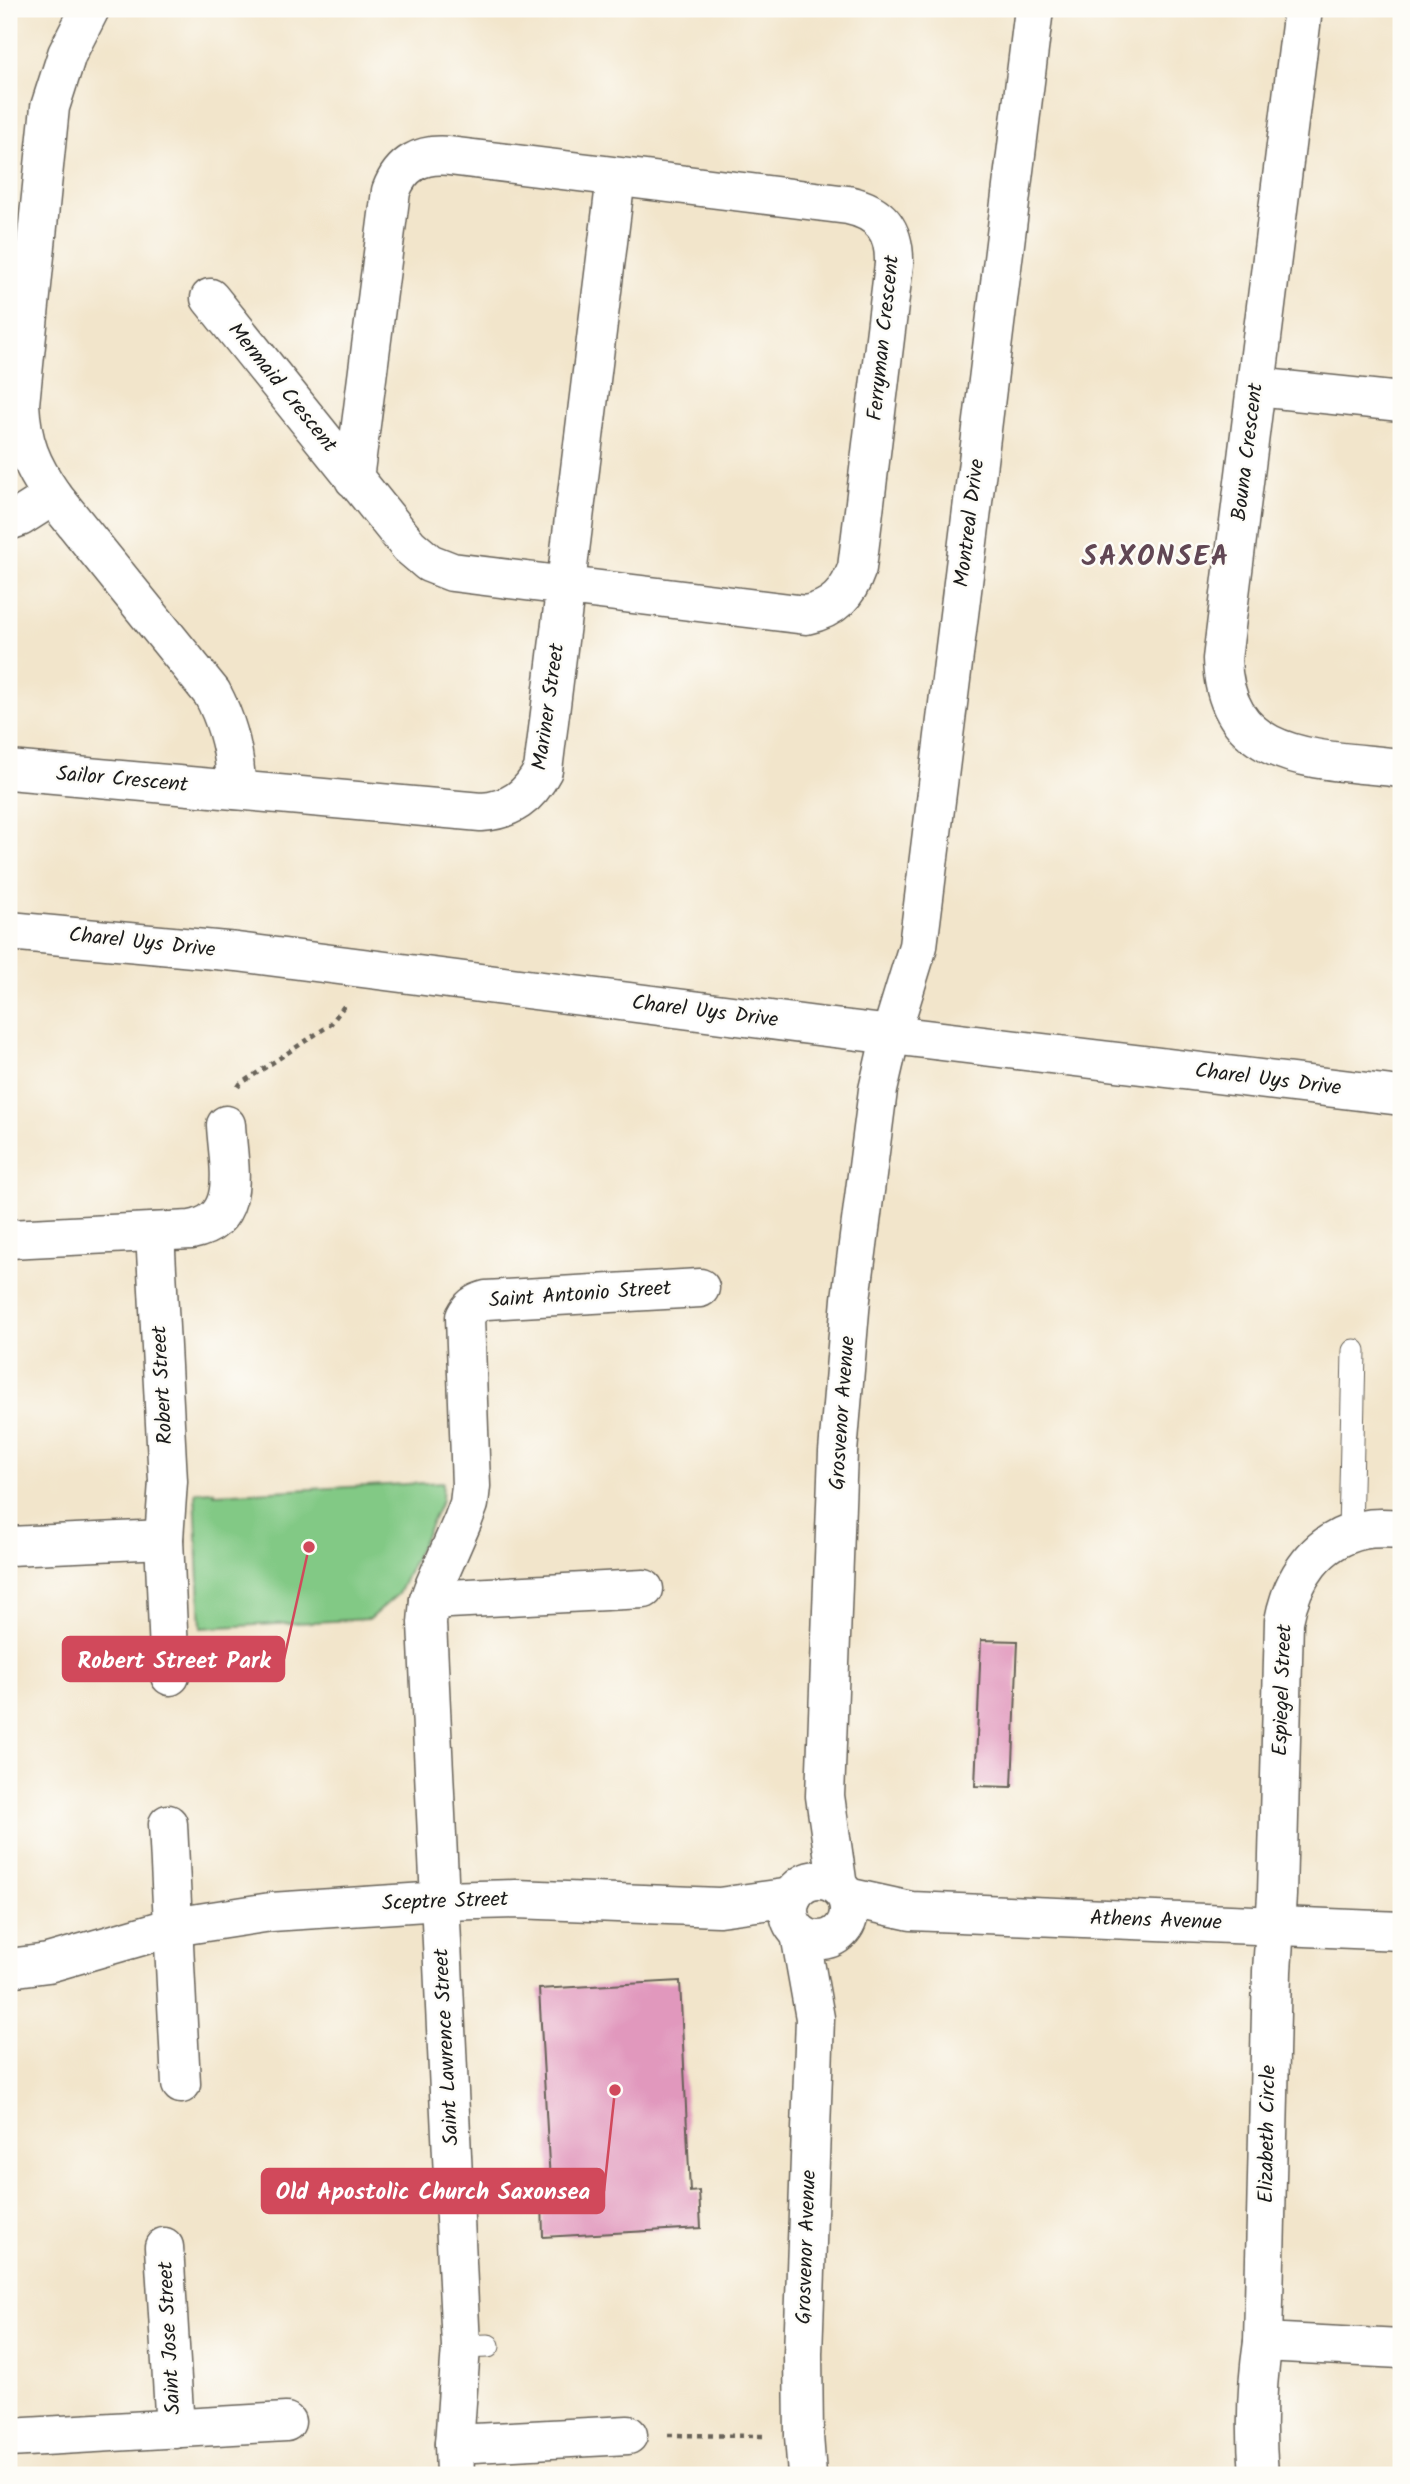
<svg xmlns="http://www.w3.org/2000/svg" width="1410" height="2484" viewBox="0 0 1410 2484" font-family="Kalam,sans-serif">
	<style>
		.green { fill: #82c985; stroke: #4f7250; stroke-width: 2 }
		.building { fill: #e198bd }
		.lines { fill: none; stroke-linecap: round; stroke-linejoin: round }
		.lane-casing { stroke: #676259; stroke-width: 25 }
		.street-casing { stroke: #676259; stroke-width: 41 }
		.secondary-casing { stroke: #676259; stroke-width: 41 }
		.path { stroke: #676259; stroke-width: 4.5; stroke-dasharray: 5 5; stroke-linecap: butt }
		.lane { stroke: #fff; stroke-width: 23 }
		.street { stroke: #fff; stroke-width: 38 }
		.secondary { stroke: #fff; stroke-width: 38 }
		.labels { text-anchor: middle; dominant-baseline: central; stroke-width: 5; stroke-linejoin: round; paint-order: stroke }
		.street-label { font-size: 21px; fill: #1c1c1c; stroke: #fdfcf7 }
		.district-label { font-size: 28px; font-weight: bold; letter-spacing: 2px; fill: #614754; stroke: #fdfcf7 }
		.leader { fill: none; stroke: #d1495b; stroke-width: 2.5 }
		.callout-dot { fill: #d1495b; stroke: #fdfcf7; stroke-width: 2.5 }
		.callout { fill: #d1495b; stroke: #d1495b; stroke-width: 2.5 }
		.callout-label { font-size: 23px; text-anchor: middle; font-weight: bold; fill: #fff }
	</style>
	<rect width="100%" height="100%" fill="#fdfcf7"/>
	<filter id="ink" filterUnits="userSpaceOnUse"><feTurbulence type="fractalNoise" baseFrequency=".0143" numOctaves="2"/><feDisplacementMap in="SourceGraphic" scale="14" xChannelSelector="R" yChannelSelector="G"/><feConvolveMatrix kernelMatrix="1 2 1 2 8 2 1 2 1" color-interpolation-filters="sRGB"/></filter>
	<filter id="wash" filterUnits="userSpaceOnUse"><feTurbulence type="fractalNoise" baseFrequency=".00686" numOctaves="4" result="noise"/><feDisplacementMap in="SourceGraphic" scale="28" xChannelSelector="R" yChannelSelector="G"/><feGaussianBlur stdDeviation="1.57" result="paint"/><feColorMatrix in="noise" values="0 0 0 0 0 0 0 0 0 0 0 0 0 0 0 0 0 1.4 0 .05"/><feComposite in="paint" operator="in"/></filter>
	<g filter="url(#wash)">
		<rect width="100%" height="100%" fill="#f2e5cb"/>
		<polygon class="green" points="443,1482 442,1500 398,1594 369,1619 201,1628 195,1492 214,1491 214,1494"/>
		<g id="blocks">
			<g class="building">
				<polygon points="981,1640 1018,1641 1012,1787 975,1786"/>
				<polygon points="680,1981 690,2192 699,2191 701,2228 543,2237 542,2200 551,2199 539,1989"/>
			</g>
		</g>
	</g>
	<g filter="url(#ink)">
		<use href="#blocks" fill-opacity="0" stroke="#676259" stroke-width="2"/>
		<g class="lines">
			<g class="lane-casing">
				<g id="lane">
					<polyline points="1350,1534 1354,1351"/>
					<polyline points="461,2347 488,2346"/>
				</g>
			</g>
			<g class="street-casing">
				<g id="street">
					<path d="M 90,9 L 67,54 L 50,107 L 20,404 C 22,442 31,465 53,496 L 212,693 C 229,725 236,755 236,790"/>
					<path d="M 1303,9 L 1222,659 C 1225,766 1321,758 1401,768"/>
					<path d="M 210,298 L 409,546 L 429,563 L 452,572 L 806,615 C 834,609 848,594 857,568 L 894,264 C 895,231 881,212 848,205 L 449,156 C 421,153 401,164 391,191 L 354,479"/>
					<polyline points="1256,387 1401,402"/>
					<polyline points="9,521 20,517 53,496"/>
					<path d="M 9,770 L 481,812 C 511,810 529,797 543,770 L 616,177"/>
					<polyline points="155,1232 168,1481 164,1539 170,1676"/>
					<path d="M 9,1239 L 191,1230 C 244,1220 228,1165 226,1125"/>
					<polyline points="9,1546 164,1539"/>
					<polyline points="429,1600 644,1589"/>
					<polyline points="168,1824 181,2084"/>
					<polyline points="847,1897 911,1911 1401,1931"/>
					<polyline points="9,1968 48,1963 173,1927 271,1912 441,1901 516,1899 719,1907 792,1897"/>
					<polyline points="164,2247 175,2429"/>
					<polyline points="1263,2342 1401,2349"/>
					<polyline points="9,2438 286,2422"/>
					<polyline points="454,2444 628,2435"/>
					<path d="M 455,2475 L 454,2444 L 461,2347 L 427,1623 L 429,1600 L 433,1589 L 463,1520 L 469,1504 L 471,1486 L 465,1317 C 470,1307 475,1303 486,1300 L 700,1288"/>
					<path d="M 1259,2475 C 1255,2428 1256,2388 1263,2342 L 1272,1971 L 1277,1895 L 1284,1621 C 1292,1578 1317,1540 1362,1530 C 1375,1527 1388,1528 1401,1529"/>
				</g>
			</g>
			<g class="secondary-casing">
				<g id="secondary">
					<polyline points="9,931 237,952 817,1026 1401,1096"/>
					<circle cx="819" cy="1910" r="30"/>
					<polyline points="838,1887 825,1796 838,1452 851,1299 878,1090 891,1034 918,946 1034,9"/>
					<polyline points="800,1934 815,2018 803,2354 804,2436 807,2475"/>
				</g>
			</g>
			<g class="path">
				<polyline points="238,1087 240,1084 330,1025 344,1006"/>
				<polyline points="668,2435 764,2436"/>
			</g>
			<use href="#lane" class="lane"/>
			<use href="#street" class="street"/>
			<use href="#secondary" class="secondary"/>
		</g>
	</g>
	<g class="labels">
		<g class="street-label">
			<text transform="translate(884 338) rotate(-84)">Ferryman Crescent</text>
			<text transform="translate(282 388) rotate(51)">Mermaid Crescent</text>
			<text transform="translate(1248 452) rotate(-83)">Bouna Crescent</text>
			<text transform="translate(970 523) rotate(-83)">Montreal Drive</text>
			<text transform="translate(549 707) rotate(-82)">Mariner Street</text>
			<text transform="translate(122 780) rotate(5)">Sailor Crescent</text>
			<text transform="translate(142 943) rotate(6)">Charel Uys Drive</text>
			<text transform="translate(705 1012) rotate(7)">Charel Uys Drive</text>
			<text transform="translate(1268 1080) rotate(7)">Charel Uys Drive</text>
			<text transform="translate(580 1295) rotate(-4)">Saint Antonio Street</text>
			<text transform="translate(163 1385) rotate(-93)">Robert Street</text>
			<text transform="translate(843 1413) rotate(-86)">Grosvenor Avenue</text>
			<text transform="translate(1283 1690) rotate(-88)">Espiegel Street</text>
			<text transform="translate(445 1902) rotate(-2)">Sceptre Street</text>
			<text transform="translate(1156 1921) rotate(2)">Athens Avenue</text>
			<text transform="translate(447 2047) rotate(-93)">Saint Lawrence Street</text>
			<text transform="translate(1268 2134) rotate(-89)">Elizabeth Circle</text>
			<text transform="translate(807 2247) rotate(-88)">Grosvenor Avenue</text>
			<text transform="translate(170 2338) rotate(-93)">Saint Jose Street</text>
		</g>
		<g class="district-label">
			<text x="1156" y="557">SAXONSEA</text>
		</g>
	</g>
	<path class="leader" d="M309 1547L284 1659M615 2090L604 2191"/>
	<g class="callout-dot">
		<circle cx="309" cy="1547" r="7"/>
		<circle cx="615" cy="2090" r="7"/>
	</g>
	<g class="callout">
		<rect x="63" y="1637" width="221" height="44" rx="7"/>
		<rect x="262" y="2169" width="342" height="44" rx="7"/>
	</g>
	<g class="callout-label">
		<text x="174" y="1668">Robert Street Park</text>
		<text x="433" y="2199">Old Apostolic Church Saxonsea</text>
	</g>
	<rect width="1410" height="2484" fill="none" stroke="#fdfcf7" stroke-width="35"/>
</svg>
